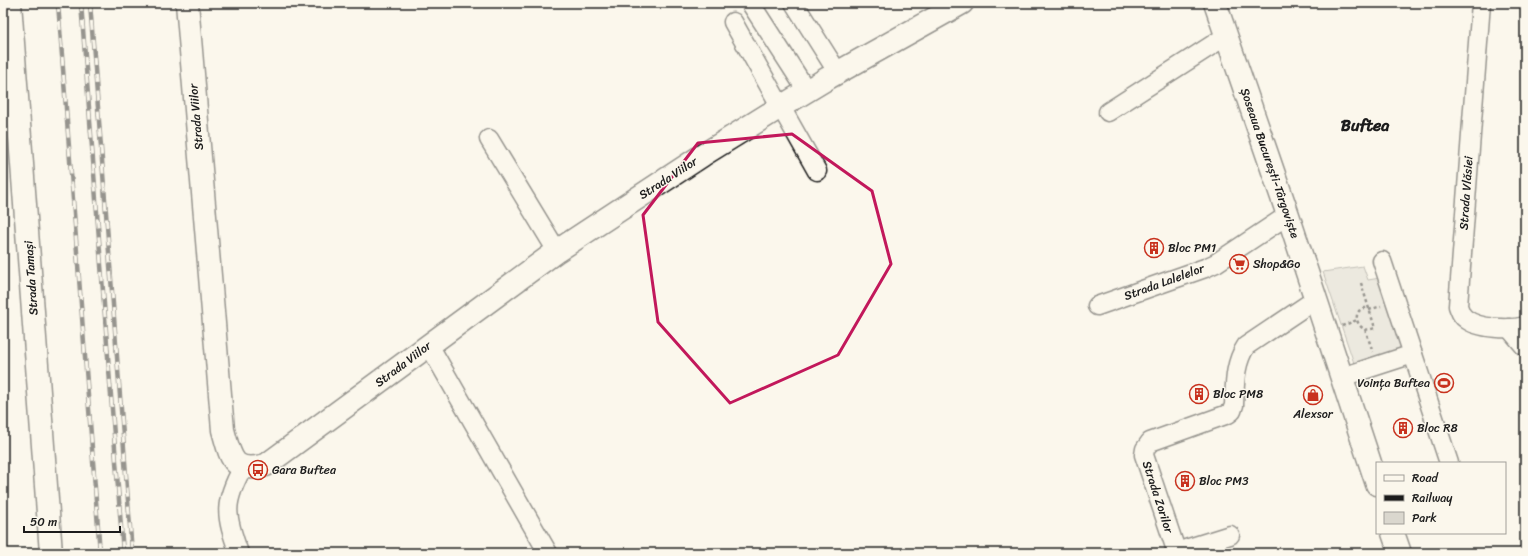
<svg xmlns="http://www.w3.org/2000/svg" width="1528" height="556" viewBox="0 0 1528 556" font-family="Sriracha,sans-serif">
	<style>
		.green { fill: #dad7ce; stroke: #7b7a75 }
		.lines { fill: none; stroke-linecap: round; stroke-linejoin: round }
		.minor-casing { stroke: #1c1c1c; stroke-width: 21 }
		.major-casing { stroke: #1c1c1c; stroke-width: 25 }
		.path { stroke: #1c1c1c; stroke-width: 2.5; stroke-dasharray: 3 3; stroke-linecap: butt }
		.minor { stroke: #fbf7ec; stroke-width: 18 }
		.major { stroke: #fbf7ec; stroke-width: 22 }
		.rail-casing { stroke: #1c1c1c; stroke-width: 4.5 }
		.rail { stroke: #fbf7ec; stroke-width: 3; stroke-dasharray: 9; stroke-linecap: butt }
		.marked { fill: none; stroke: #c2185b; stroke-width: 3; stroke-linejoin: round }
		.labels { text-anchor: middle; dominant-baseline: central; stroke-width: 3; stroke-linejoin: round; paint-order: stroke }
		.street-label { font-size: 12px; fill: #1c1c1c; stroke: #fbf7ec }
		.poi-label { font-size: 12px; fill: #1c1c1c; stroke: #fbf7ec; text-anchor: start }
		.district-label { font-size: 16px; font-weight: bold; fill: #1c1c1c; stroke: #fbf7ec }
	</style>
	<rect width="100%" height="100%" fill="#fbf7ec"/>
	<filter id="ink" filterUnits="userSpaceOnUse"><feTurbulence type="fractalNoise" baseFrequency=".025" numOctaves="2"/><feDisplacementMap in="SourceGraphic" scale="8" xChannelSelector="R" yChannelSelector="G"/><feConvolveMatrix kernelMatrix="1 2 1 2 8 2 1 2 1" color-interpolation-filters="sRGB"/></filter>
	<g filter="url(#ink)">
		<polygon class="green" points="1363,266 1368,280 1380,278 1404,352 1356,369 1323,272"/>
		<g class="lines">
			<g class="minor-casing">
				<g id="minor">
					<polyline points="794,3 838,73"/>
					<path d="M 1481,3 L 1458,306 C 1460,311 1461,316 1466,319 C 1478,329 1511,330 1525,326"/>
					<polyline points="751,4 807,91"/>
					<polyline points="733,22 817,171"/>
					<polyline points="1108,112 1226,36"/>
					<polyline points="489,139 557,251"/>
					<polyline points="1382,261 1449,463"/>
					<polyline points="1097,306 1205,268 1216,263 1288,215"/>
					<polyline points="1509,328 1525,347"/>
					<polyline points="429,345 548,553"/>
					<polyline points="1342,377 1413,354"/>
					<polyline points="1176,552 1230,535"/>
					<path d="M 239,553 C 225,515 223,503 243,467"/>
					<path d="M 1177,553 L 1144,455 L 1145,449 L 1150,442 L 1228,414 L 1232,411 L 1234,405 C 1235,385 1234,364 1246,346 L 1316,299"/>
				</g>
			</g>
			<g class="major-casing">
				<g id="major">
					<polyline points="10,3 51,553"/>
					<path d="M 187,3 L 223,430 C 231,458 232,474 266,465 L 557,251 L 703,155 L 782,106 L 828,78 L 962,3"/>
					<polyline points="1215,3 1288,215 1377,484"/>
					<polyline points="1393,533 1400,553"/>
				</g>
			</g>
			<g class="path">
				<path d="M 1361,283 L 1375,328 C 1371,329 1368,330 1365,329 C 1358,327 1354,317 1359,311 C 1361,309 1365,308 1368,307"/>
				<polyline points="1369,310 1381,306"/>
				<polyline points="1342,326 1357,320"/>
				<polyline points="1365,329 1373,352"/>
			</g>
			<use href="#minor" class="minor"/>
			<use href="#major" class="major"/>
			<g class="rail-casing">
				<g id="rail">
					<polyline points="58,3 100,553"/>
					<polyline points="81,3 123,553"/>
					<polyline points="90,3 132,553"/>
				</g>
			</g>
			<use href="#rail" class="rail"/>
		</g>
	</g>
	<path d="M0 0H1528V556H0ZM 792,134 L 872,191 L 891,264 L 838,355 L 730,403 L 658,322 L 643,215 L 698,143 Z" fill="#fbf7ec" fill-opacity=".55" fill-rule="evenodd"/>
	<path class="marked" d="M 792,134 L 872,191 L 891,264 L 838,355 L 730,403 L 658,322 L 643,215 L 698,143 Z"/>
	<defs>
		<g id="building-ring" transform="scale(1)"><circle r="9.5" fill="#fbf7ec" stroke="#c8321e" stroke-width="1.5"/><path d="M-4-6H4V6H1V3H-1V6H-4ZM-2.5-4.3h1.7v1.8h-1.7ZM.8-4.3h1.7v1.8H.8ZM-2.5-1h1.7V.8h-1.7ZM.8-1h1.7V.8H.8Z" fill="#c8321e"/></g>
		<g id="supermarket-ring" transform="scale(1)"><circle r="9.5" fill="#fbf7ec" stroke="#c8321e" stroke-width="1.5"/><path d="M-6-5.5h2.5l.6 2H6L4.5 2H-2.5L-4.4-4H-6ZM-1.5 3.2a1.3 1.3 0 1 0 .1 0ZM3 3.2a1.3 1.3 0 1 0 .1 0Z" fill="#c8321e"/></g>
		<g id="stadium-ring" transform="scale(1)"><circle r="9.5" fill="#fbf7ec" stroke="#c8321e" stroke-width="1.5"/><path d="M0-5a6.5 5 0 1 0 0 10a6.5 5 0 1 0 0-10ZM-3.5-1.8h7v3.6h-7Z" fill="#c8321e"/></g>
		<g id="shop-ring" transform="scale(1)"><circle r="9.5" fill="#fbf7ec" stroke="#c8321e" stroke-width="1.5"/><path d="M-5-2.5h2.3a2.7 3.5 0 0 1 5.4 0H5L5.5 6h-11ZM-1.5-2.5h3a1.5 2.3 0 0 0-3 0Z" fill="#c8321e"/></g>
		<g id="bus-ring" transform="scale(1)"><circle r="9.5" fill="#fbf7ec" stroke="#c8321e" stroke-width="1.5"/><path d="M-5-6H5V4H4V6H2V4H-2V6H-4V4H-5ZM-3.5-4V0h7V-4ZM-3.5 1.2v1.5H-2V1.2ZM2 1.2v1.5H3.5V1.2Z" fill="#c8321e"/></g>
	</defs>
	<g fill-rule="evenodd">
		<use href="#building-ring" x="1154" y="248"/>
		<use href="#supermarket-ring" x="1239" y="264"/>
		<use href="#stadium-ring" x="1444" y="383"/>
		<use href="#building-ring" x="1199" y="394"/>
		<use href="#shop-ring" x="1313" y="395"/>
		<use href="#building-ring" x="1403" y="428"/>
		<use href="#bus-ring" x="258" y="470"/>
		<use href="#building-ring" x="1185" y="481"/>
	</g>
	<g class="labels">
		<g class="street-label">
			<text transform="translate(196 117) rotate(-95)">Strada Viilor</text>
			<text transform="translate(1270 163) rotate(71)">Șoseaua București-Târgoviște</text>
			<text transform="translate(668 178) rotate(-33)">Strada Viilor</text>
			<text transform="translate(1466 193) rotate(-86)">Strada Vlăsiei</text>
			<text transform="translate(31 278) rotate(-94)">Strada Tamași</text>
			<text transform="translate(1164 282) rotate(-20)">Strada Lalelelor</text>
			<text transform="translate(403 364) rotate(-37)">Strada Viilor</text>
			<text transform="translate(1158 497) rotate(72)">Strada Zorilor</text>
		</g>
		<g class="poi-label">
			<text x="1168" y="248">Bloc PM1</text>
			<text x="1253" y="264">Shop&amp;Go</text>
			<text x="1430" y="383" text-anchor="end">Voința Buftea</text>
			<text x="1213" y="394">Bloc PM8</text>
			<text x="1313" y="414" text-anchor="middle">Alexsor</text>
			<text x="1417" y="428">Bloc R8</text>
			<text x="272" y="470">Gara Buftea</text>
			<text x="1199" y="481">Bloc PM3</text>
		</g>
		<g class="district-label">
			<text x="1365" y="125">Buftea</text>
		</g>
	</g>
	<rect width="1528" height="556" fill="none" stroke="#fbf7ec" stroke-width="16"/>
	<rect x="8" y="8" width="1512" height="540" fill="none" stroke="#1c1c1c" stroke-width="1.5" filter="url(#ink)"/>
	<rect x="1376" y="462" width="130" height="72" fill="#fbf7ec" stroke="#a29f99"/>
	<rect x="1384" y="475" width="20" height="6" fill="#fbf7ec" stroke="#a29f99"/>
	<text x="1412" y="482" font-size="12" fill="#1c1c1c">Road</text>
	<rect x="1384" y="495" width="20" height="6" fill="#1c1c1c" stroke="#a29f99"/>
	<text x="1412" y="502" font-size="12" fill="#1c1c1c">Railway</text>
	<rect x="1384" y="512" width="20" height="12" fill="#dad7ce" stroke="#a29f99"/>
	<text x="1412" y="522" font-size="12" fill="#1c1c1c">Park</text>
	<path d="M24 526v6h96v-6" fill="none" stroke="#1c1c1c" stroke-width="2"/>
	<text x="30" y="526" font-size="12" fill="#1c1c1c" stroke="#fbf7ec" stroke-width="3" paint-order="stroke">50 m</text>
</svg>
